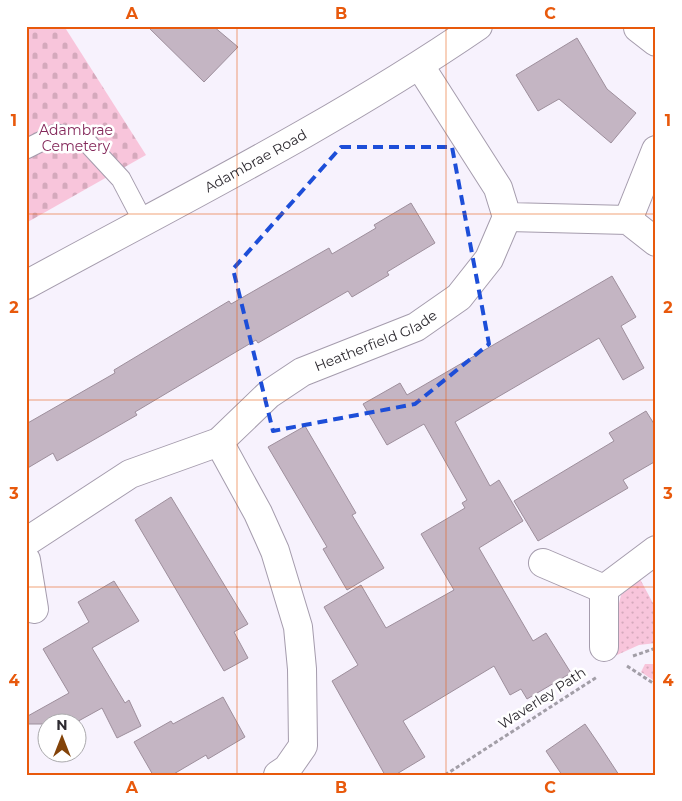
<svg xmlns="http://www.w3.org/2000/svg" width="682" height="801" viewBox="0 0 682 801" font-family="Montserrat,sans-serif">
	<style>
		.grass { fill: url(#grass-dots) }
		.cemetery { fill: url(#cemetery-stones) }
		.building { fill: #c4b5c3; stroke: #9e8f9c }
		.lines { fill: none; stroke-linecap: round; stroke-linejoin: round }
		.lane-casing { stroke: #a59cad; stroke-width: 21 }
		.street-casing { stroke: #a59cad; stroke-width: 30 }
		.path { stroke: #a29ea7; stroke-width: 3; stroke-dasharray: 4 2.5; stroke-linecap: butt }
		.lane { stroke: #fff; stroke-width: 19 }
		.street { stroke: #fff; stroke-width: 28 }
		.marked { fill: none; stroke: #1d4ed8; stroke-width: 4; stroke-dasharray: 10 6; stroke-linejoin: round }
		.grid { fill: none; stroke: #e8590c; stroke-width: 1; stroke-opacity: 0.55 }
		.labels { text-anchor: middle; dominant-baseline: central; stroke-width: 5; stroke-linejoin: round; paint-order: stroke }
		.park-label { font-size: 14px; fill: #84285a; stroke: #fff }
		.street-label { font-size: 14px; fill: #2e2b31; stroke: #fff }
		.neatline { fill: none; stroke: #e8590c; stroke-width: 2 }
		.grid-label { font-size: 16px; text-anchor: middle; font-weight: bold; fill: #e8590c }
	</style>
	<defs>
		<pattern id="grass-dots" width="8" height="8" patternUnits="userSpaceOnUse" patternTransform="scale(1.25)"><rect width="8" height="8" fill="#f8c5db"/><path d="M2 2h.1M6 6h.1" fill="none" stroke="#d5a9bc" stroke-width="1.8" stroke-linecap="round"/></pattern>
		<pattern id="cemetery-stones" width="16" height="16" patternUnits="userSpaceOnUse" patternTransform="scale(1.25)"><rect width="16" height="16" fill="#f8c5db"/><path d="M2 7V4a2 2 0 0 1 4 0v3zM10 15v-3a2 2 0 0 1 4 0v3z" fill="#d5a9bc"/></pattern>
	</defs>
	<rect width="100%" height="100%" fill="#f7f2fd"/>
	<g class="grass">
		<polygon points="640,579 654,605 656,604 656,643 639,645 617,655 611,637 621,595"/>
		<polygon points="645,664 656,664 656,682 641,672"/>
	</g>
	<polygon class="cemetery" points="26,26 64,26 146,155 26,223"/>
	<g class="building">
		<polygon points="147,26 213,26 238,47 204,82"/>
		<polygon points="577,38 607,89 636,113 611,143 559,99 538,111 516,75"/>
		<polygon points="411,203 435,243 387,272 389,275 352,297 348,291 258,343 256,340 135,412 137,415 57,461 53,453 26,469 26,424 115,373 114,370 229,301 231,304 329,248 332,254 376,228 374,225"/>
		<polygon points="612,276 636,317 621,326 644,368 623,380 599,338 455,422 490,486 499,480 523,521 479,548 533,641 546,633 571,673 527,699 521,689 510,695 494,666 403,721 425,757 395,775 385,775 332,681 358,665 324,607 361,585 386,628 454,590 421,534 465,508 462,503 467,500 424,424 387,445 363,404 400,383 407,395"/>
		<polygon points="646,411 656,427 656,461 623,480 628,488 538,541 514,501 614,441 609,433"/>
		<polygon points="305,426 356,513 352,515 384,568 347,590 323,549 327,547 268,447"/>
		<polygon points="171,497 248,624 234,632 248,658 224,671 135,520"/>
		<polygon points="114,581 139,621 92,648 125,703 129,700 141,726 117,738 102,708 73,724 26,724 26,717 69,693 43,649 89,622 78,602"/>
		<polygon points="223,697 245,737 208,759 206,755 172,775 153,775 134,742 171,721 173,724"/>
		<polygon points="585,724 598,743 619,775 562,775 546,751"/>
	</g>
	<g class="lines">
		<g class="lane-casing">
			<polyline id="lane" points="26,149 56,134 83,138 121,179 143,221"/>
		</g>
		<g class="street-casing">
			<g id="street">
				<polyline points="638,28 656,42"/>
				<polyline points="420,66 498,188 507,217 628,220 656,242"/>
				<polyline points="628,220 656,150"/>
				<path id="s1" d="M 26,285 C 178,202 335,124 478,26"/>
				<polyline points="219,442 258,513 275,551 298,627 302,669 303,746 287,769 278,775"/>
				<path id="s2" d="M 26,542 L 130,474 L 219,442 L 269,394 L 302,372 L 416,327 L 459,297 L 489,259 L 507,217"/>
				<polyline points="26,560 34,609"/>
				<polyline points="543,563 604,589"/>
				<polyline points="604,647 604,589 656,550"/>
			</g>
		</g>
		<g class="path">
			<polyline points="633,656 656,648"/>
			<polyline points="627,666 656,685"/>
			<polyline points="445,775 597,677"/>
		</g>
		<use href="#lane" class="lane"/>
		<use href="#street" class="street"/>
	</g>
	<path class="marked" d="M 341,147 L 452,147 L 489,344 L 415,404 L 273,431 L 233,269 Z"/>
	<path class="grid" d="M 237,26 L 237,775M 446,26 L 446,775M 26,214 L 656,214M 26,400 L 656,400M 26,587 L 656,587"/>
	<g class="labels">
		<g class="park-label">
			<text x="76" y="130">Adambrae<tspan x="76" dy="16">Cemetery</tspan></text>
		</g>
		<g class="street-label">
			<text stroke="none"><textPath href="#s1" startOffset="261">Adambrae Road</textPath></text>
			<text stroke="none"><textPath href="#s2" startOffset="408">Heatherfield Glade</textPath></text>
			<text transform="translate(542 698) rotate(-33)">Waverley Path</text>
		</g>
	</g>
	<rect width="682" height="801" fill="none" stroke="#ffffff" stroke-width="55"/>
	<g transform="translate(62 738)"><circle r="24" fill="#ffffff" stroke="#abaaad"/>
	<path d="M0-4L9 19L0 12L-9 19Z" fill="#834309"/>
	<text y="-8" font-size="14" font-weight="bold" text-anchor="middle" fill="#2e2b31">N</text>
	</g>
	<rect x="28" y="28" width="626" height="746" class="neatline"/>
	<g class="grid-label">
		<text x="132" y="19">A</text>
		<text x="341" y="19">B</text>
		<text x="550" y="19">C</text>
		<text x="14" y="126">1</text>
		<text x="668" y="126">1</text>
		<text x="14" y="313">2</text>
		<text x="668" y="313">2</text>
		<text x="14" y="499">3</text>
		<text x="668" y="499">3</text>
		<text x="14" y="686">4</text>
		<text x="668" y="686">4</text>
		<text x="132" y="793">A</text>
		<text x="341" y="793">B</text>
		<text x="550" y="793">C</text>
	</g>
</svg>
